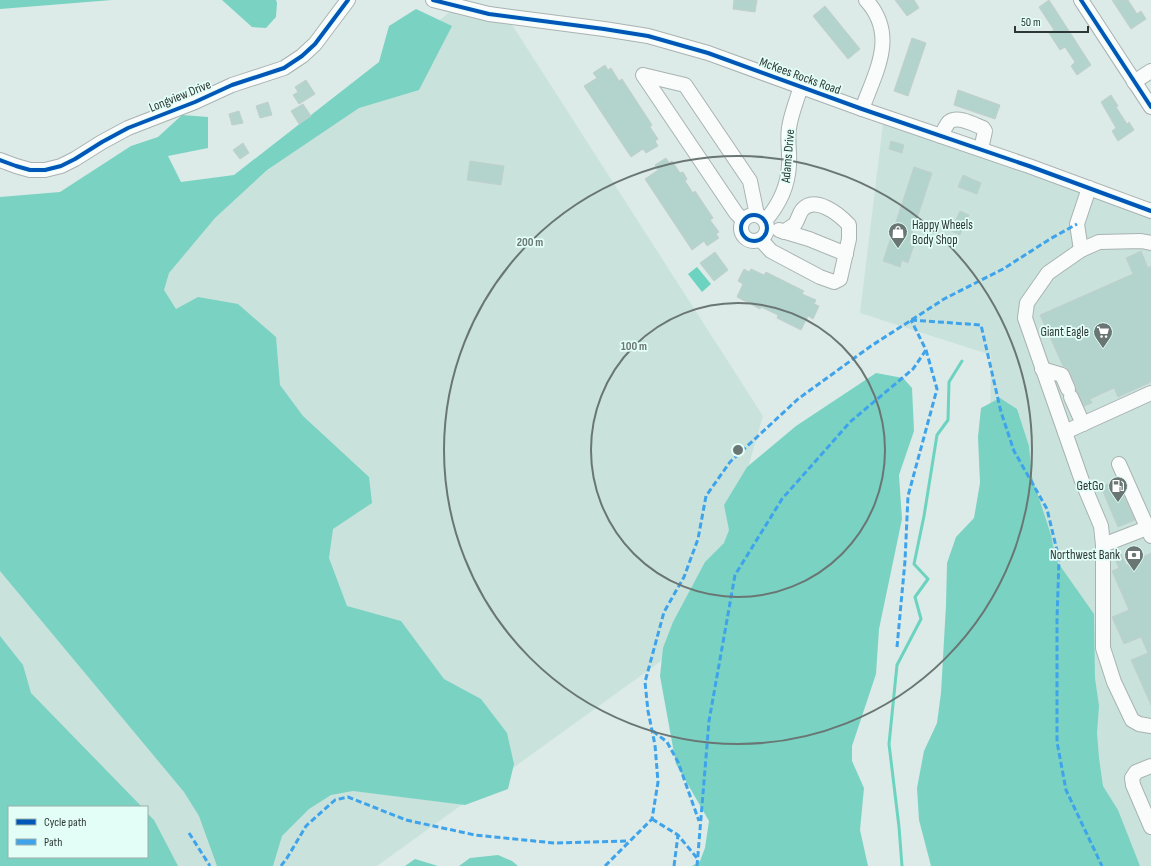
<svg xmlns="http://www.w3.org/2000/svg" width="1151" height="866" viewBox="0 0 1151 866" font-family="'Sofia Sans Condensed',sans-serif">
	<style>
		.built { fill: #c9e3dc; fill-rule: evenodd }
		.forest { fill: #7ad2c3 }
		.water { fill: #6cd3c0 }
		.lines { fill: none; stroke-linecap: round; stroke-linejoin: round }
		.stream { stroke: #6cd3c0; stroke-width: 3 }
		.building { fill: #b3d3cd; stroke: #c3cfcc }
		.minor-casing { stroke: #a8b3b1; stroke-width: 16 }
		.minor { stroke: #fafcfb; stroke-width: 14 }
		.quiet { stroke: #3ea3eb; stroke-width: 3; stroke-dasharray: 6 3; stroke-linecap: butt }
		.cycleway-casing { stroke: #e3fef7; stroke-width: 6 }
		.cycleway { stroke: #0057b8; stroke-width: 4 }
		.ring { fill: none; stroke: #6a7673; stroke-width: 2 }
		.labels { text-anchor: middle; dominant-baseline: central; stroke-width: 3.5; stroke-linejoin: round; paint-order: stroke }
		.street-label { font-size: 13px; fill: #2d3735; stroke: #e3fef7 }
		.poi-label { font-size: 13px; fill: #2d3735; stroke: #e3fef7; text-anchor: end }
		.centre { fill: #6a7673; stroke: #e3fef7; stroke-width: 2 }
		.ring-label { font-size: 12px; text-anchor: middle; font-weight: bold; fill: #6a7673; stroke: #e3fef7; stroke-width: 3.5; stroke-linejoin: round; paint-order: stroke }
	</style>
	<rect width="100%" height="100%" fill="#dcebe7"/>
	<g class="built">
		<path d="M 456,7 L 507,17 L 763,416 L 700,633 L 377,866 L 0,866 L 0,373 ZM 9,807 L 147,807 L 147,857 L 9,857 Z"/>
		<polygon points="884,116 1151,211 1151,866 1108,866 989,588 991,355 860,313"/>
	</g>
	<g class="forest">
		<polygon points="0,0 112,0 0,9"/>
		<polygon points="222,0 276,0 277,3 276,17 266,28 252,27"/>
		<polygon points="416,9 452,26 419,90 359,108 267,170 215,218 169,273 164,290 176,309 198,297 238,304 276,337 280,385 303,416 369,477 372,503 333,529 329,558 347,606 401,621 444,679 481,699 507,733 514,764 508,789 465,805 353,791 331,795 309,809 282,836 273,866 217,866 199,816 184,792 0,571 0,197 60,192 131,146 158,137 182,115 208,117 208,148 168,156 181,182 234,175 379,62 389,26"/>
		<polygon points="876,373 903,378 912,388 914,431 899,475 902,519 879,629 876,674 852,746 852,761 864,788 860,830 868,866 692,866 700,861 705,848 709,821 676,764 660,676 663,648 673,622 705,562 724,543 729,530 724,505 747,467 796,426"/>
		<polygon points="1000,398 1017,409 1029,446 1032,477 1051,535 1056,560 1094,614 1095,678 1099,706 1097,733 1099,758 1103,786 1118,810 1140,866 931,866 919,820 917,788 924,751 937,723 941,693 946,605 947,563 956,537 974,518 980,483 978,437 981,408"/>
		<polygon points="0,636 23,665 31,693 142,807 9,807 9,857 147,857 147,813 154,820 178,866 0,866"/>
		<polygon points="498,855 512,861 518,866 459,866 470,858"/>
		<polygon points="415,859 438,866 405,866"/>
	</g>
	<polygon class="water" points="697,267 711,284 702,292 688,274"/>
	<g class="lines">
		<polyline class="stream" points="902,866 899,827 889,744 897,665 921,619 915,597 928,579 914,564 924,516 937,435 948,420 949,382 962,361"/>
	</g>
	<g class="building">
		<polygon points="734,0 757,0 755,12 733,9"/>
		<polygon points="895,0 914,0 919,8 907,16"/>
		<polygon points="1049,0 1091,65 1077,75 1071,66 1075,62 1065,47 1060,50 1049,33 1054,30 1039,7"/>
		<polygon points="1112,0 1128,0 1137,14 1141,11 1146,19 1131,29"/>
		<polygon points="825,6 860,49 848,59 813,16"/>
		<polygon points="912,38 926,43 908,96 894,91"/>
		<polygon points="605,65 608,70 611,68 619,81 622,79 652,125 650,127 658,139 655,141 658,146 646,153 643,149 631,157 584,86 597,78 593,73"/>
		<polygon points="306,80 315,94 299,104 293,95 298,92 295,87"/>
		<polygon points="958,90 1000,105 995,119 954,105"/>
		<polygon points="1111,95 1118,106 1116,107 1127,124 1129,122 1134,130 1118,141 1112,131 1116,128 1101,102"/>
		<polygon points="268,102 272,115 260,118 256,106"/>
		<polygon points="303,104 311,116 299,124 291,111"/>
		<polygon points="239,111 243,123 232,125 229,114"/>
		<polygon points="891,141 904,145 902,153 889,149"/>
		<polygon points="243,143 249,153 240,159 233,150"/>
		<polygon points="666,158 669,163 672,161 680,173 683,172 687,179 685,181 693,193 695,191 713,218 710,220 719,232 716,234 719,238 707,246 704,241 692,250 645,179 658,170 655,165"/>
		<polygon points="470,161 504,166 501,185 467,180"/>
		<polygon points="914,167 932,173 909,243 914,245 908,263 902,260 900,267 883,261"/>
		<polygon points="963,175 981,183 977,194 958,187"/>
		<polygon points="960,211 969,215 960,235 951,231"/>
		<polygon points="1141,251 1148,268 1151,266 1151,382 1118,397 1114,388 1090,399 1092,403 1084,406 1076,390 1076,386 1070,372 1067,368 1063,366 1040,315 1133,274 1126,258"/>
		<polygon points="715,252 728,270 714,281 700,263"/>
		<polygon points="744,269 749,272 751,269 764,275 766,272 804,291 802,294 816,300 814,304 819,306 813,319 808,316 801,330 777,318 778,315 761,307 760,309 737,297 743,284 738,281"/>
		<polygon points="1117,480 1135,520 1118,527 1101,487"/>
		<polygon points="1120,552 1126,565 1151,553 1151,705 1131,660 1148,653 1141,637 1124,644 1112,617 1129,610 1112,571 1119,568 1113,555"/>
	</g>
	<g class="lines">
		<g class="minor-casing">
			<g id="minor">
				<polyline points="433,0 489,14 604,29 648,36 708,53 862,109 1029,166 1151,211"/>
				<polyline points="1081,0 1151,107"/>
				<polyline points="1134,82 1151,71"/>
				<path d="M 862,109 C 876,71 898,35 866,0"/>
				<path d="M 941,136 C 943,132 946,125 949,122 C 958,115 975,125 983,128 L 985,131 L 981,149"/>
				<polyline points="0,160 16,166 30,170 45,170 61,166 75,159 102,142 128,128 195,102 232,85 284,68 302,56 315,44 348,0"/>
				<circle cx="754" cy="228" r="13"/>
				<polyline points="743,220 736,213 643,75 685,85 750,181 757,215"/>
				<path d="M 765,221 C 779,205 788,187 789,165 C 790,153 787,140 789,128 C 791,114 797,100 801,86"/>
				<polyline points="779,230 809,239 846,254"/>
				<path d="M 761,240 L 771,251 L 820,277 L 834,282 L 840,279 L 849,239 L 849,225 C 839,214 815,195 802,210 C 799,214 798,220 795,224 C 792,227 787,229 784,232"/>
				<polyline points="1151,243 1141,241 1099,242 1081,250 1048,273 1027,303 1025,318 1082,481 1101,526 1103,545 1103,648 1114,682 1132,720 1139,724 1151,726"/>
				<polyline points="1081,250 1077,224 1089,188"/>
				<polyline points="1042,369 1062,375 1068,389"/>
				<polyline points="1071,397 1083,424"/>
				<polyline points="1065,432 1151,393"/>
				<polyline points="1119,464 1151,536"/>
				<polyline points="1103,545 1147,528"/>
				<polyline points="1151,766 1136,772 1132,778 1133,785 1151,827"/>
			</g>
		</g>
		<use href="#minor" class="minor"/>
		<g class="quiet">
			<polyline points="911,320 981,325 1001,412 1014,451 1047,509 1059,559 1057,619 1057,742 1066,790 1102,866"/>
			<polyline points="897,647 905,561 908,496 937,389 926,350 911,320"/>
			<polyline points="653,731 667,742 678,762 699,821"/>
			<polyline points="652,819 678,835 697,858"/>
			<polyline points="189,833 210,866"/>
			<polyline points="281,866 287,858 306,826 335,800 348,797 406,820 475,835 554,843 629,841"/>
			<polyline points="605,866 652,819 658,782 655,745 648,711 645,682 664,612 684,577 698,539 706,496 730,462 798,399 871,346 944,299 1003,269 1050,239 1077,224"/>
			<polyline points="674,866 678,835"/>
			<polyline points="697,866 709,721 735,575 782,499 850,422 913,369 926,350"/>
		</g>
		<g class="cycleway-casing">
			<g id="cycleway">
				<polyline points="433,0 489,14 604,29 648,36 708,53 862,109 1029,166 1151,211"/>
				<polyline points="1081,0 1151,107"/>
				<polyline points="0,160 16,166 30,170 45,170 61,166 75,159 102,142 128,128 195,102 232,85 284,68 302,56 315,44 348,0"/>
				<circle cx="754" cy="228" r="13"/>
			</g>
		</g>
		<use href="#cycleway" class="cycleway"/>
	</g>
	<g class="ring">
		<circle cx="738" cy="450" r="147"/>
		<circle cx="738" cy="450" r="294"/>
	</g>
	<defs>
		<g id="shop-pin" transform="scale(1)"><path d="M0 17L-7.5 6A9.5 9.5 0 1 1 7.5 6Z" fill="#6a7673" stroke="#e3fef7"/><path d="M-5-2.5h2.3a2.7 3.5 0 0 1 5.4 0H5L5.5 6h-11ZM-1.5-2.5h3a1.5 2.3 0 0 0-3 0Z" fill="#fff"/></g>
		<g id="supermarket-pin" transform="scale(1)"><path d="M0 17L-7.5 6A9.5 9.5 0 1 1 7.5 6Z" fill="#6a7673" stroke="#e3fef7"/><path d="M-6-5.5h2.5l.6 2H6L4.5 2H-2.5L-4.4-4H-6ZM-1.5 3.2a1.3 1.3 0 1 0 .1 0ZM3 3.2a1.3 1.3 0 1 0 .1 0Z" fill="#fff"/></g>
		<g id="fuel-pin" transform="scale(1)"><path d="M0 17L-7.5 6A9.5 9.5 0 1 1 7.5 6Z" fill="#6a7673" stroke="#e3fef7"/><path d="M-5.5-6h7V0h2V4h1.3V-2.5L3-4.5l.8-.8L6-3V5H2.5V1h-1V6h-7ZM-4.2-4.7v3.2H.2V-4.7Z" fill="#fff"/></g>
		<g id="bank-pin" transform="scale(1)"><path d="M0 17L-7.5 6A9.5 9.5 0 1 1 7.5 6Z" fill="#6a7673" stroke="#e3fef7"/><path d="M-6-4H6V4H-6ZM0-2.3a2.3 2.3 0 1 0 0 4.6a2.3 2.3 0 1 0 0-4.6Z" fill="#fff"/></g>
	</defs>
	<g fill-rule="evenodd">
		<use href="#shop-pin" x="898" y="232"/>
		<use href="#supermarket-pin" x="1103" y="332"/>
		<use href="#fuel-pin" x="1118" y="486"/>
		<use href="#bank-pin" x="1134" y="555"/>
	</g>
	<g class="labels">
		<g class="street-label">
			<text transform="translate(800 76) rotate(20)">McKees Rocks Road</text>
			<text transform="translate(180 96) rotate(-22)">Longview Drive</text>
			<text transform="translate(788 156) rotate(-85)">Adams Drive</text>
		</g>
		<g class="poi-label">
			<text x="912" y="225" text-anchor="start">Happy Wheels<tspan x="912" dy="15">Body Shop</tspan></text>
			<text x="1089" y="332">Giant Eagle</text>
			<text x="1104" y="486">GetGo</text>
			<text x="1120" y="555">Northwest Bank</text>
		</g>
	</g>
	<circle cx="738" cy="450" r="6" class="centre"/>
	<g class="ring-label">
		<text x="530" y="246">200 m</text>
		<text x="634" y="350">100 m</text>
	</g>
	<rect x="8" y="806" width="140" height="52" fill="#e3fef7" stroke="#9aaea9"/>
	<rect x="16" y="819" width="20" height="6" fill="#0057b8" stroke="#9aaea9"/>
	<text x="44" y="826" font-size="12" fill="#2d3735">Cycle path</text>
	<rect x="16" y="839" width="20" height="6" fill="#3ea3eb" stroke="#9aaea9"/>
	<text x="44" y="846" font-size="12" fill="#2d3735">Path</text>
	<path d="M1015 26v6h73v-6" fill="none" stroke="#2d3735" stroke-width="2"/>
	<text x="1021" y="26" font-size="12" fill="#2d3735" stroke="#e3fef7" stroke-width="3" paint-order="stroke">50 m</text>
</svg>
